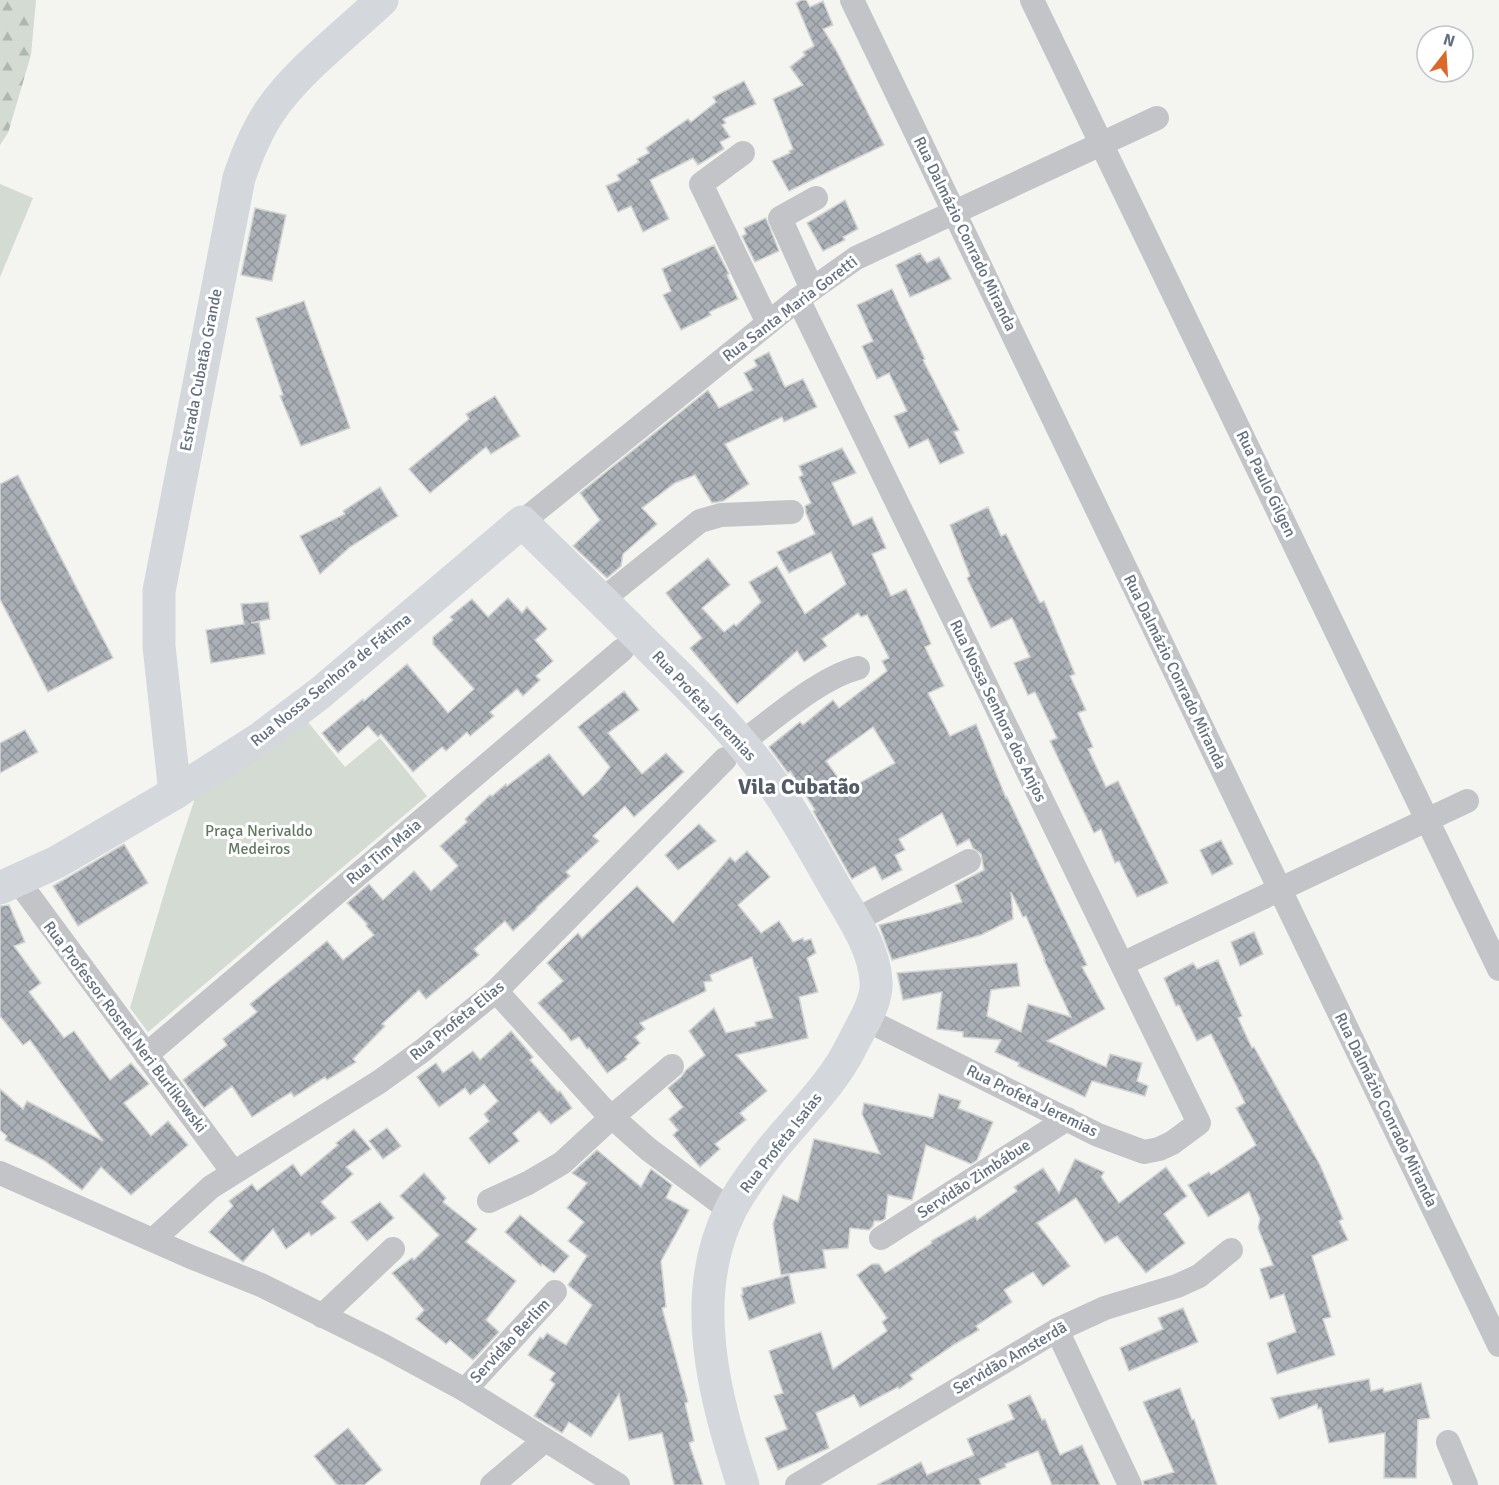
<svg xmlns="http://www.w3.org/2000/svg" width="1499" height="1485" viewBox="0 0 1499 1485" font-family="Signika,sans-serif">
	<style>
		.forest { fill: url(#forest-firs) }
		.park { fill: #d4dbd2 }
		.building { fill: url(#building-cross-hatch); stroke: #d5d5d3; stroke-width: 1.5; fill-rule: evenodd }
		.lines { fill: none; stroke-linecap: round; stroke-linejoin: round }
		.street { stroke: #c2c4c8; stroke-width: 24 }
		.secondary { stroke: #d4d7dc; stroke-width: 33 }
		.labels { text-anchor: middle; dominant-baseline: central; stroke-width: 6; stroke-linejoin: round; paint-order: stroke }
		.street-label { font-size: 16px; fill: #647080; stroke: #fff }
		.park-label { font-size: 16px; fill: #657863; stroke: #fff }
		.district-label { font-size: 22px; font-weight: bold; fill: #525b66; stroke: #fff }
	</style>
	<defs>
		<pattern id="forest-firs" width="22" height="20" patternUnits="userSpaceOnUse" patternTransform="scale(1.5)"><rect width="22" height="20" fill="#d4dbd2"/><path d="M5 1l3.5 6h-7zM16 11l3.5 6h-7z" fill="#b0b6b0"/></pattern>
		<pattern id="building-cross-hatch" width="8" height="8" patternUnits="userSpaceOnUse" patternTransform="scale(1.5)"><rect width="8" height="8" fill="#aab0b6"/><path d="M0 0l8 8M0 8l8-8" fill="none" stroke="#8e9499"/></pattern>
	</defs>
	<rect width="100%" height="100%" fill="#f4f4f0"/>
	<polygon class="forest" points="0,0 36,0 31,55 8,133 0,145"/>
	<g class="park">
		<polygon points="0,184 33,198 0,277"/>
		<polygon points="307,721 345,767 380,738 427,796 148,1032 130,1008 169,877 197,792"/>
	</g>
	<g class="building">
		<polygon points="801,0 806,0 810,7 823,1 833,25 823,29 836,50 884,145 789,191 772,161 790,153 789,151 793,149 773,99 803,85 790,67 805,55 803,52 814,46 796,3"/>
		<polygon points="744,81 756,104 723,119 726,123 722,125 730,137 720,142 724,149 698,165 693,158 650,180 669,219 643,232 631,206 618,212 606,186 620,180 617,175 639,162 637,159 649,153 646,148 688,119 691,122 716,102 713,97"/>
		<polygon points="845,200 858,229 843,237 845,240 823,251 807,223"/>
		<polygon points="255,208 286,215 272,281 241,275"/>
		<polygon points="766,218 779,251 755,262 742,236 746,234 744,228"/>
		<polygon points="714,245 729,274 727,275 738,299 709,312 711,315 681,330 663,295 671,291 662,269"/>
		<polygon points="920,253 927,263 939,257 951,279 910,297 896,265"/>
		<polygon points="892,289 925,359 923,360 959,430 954,432 964,453 940,464 928,439 909,448 894,416 907,411 889,373 877,379 862,346 873,341 857,305"/>
		<polygon points="304,301 350,428 301,446 280,396 283,395 256,318"/>
		<polygon points="769,352 785,387 803,379 817,407 784,422 782,417 725,444 749,484 723,501 712,503 695,475 675,483 642,508 657,524 623,554 621,566 607,578 573,546 600,520 580,493 708,390 719,408 753,390 744,373 757,366 754,360"/>
		<polygon points="495,396 520,436 491,454 486,447 430,493 409,469 469,419 466,414"/>
		<path d="M 842,448 L 856,473 L 832,483 L 853,526 L 872,517 L 886,548 L 872,554 L 891,596 L 906,589 L 921,621 L 931,644 L 925,647 L 944,686 L 928,693 L 950,736 L 976,724 L 1006,798 L 1007,797 L 1087,965 L 1082,967 L 1105,1009 L 1047,1041 L 1106,1067 L 1110,1054 L 1142,1063 L 1137,1081 L 1148,1086 L 1145,1096 L 1092,1081 L 1085,1097 L 1018,1066 L 1019,1063 L 995,1052 L 1001,1040 L 963,1037 L 963,1032 L 937,1029 L 942,992 L 903,1000 L 897,973 L 1017,963 L 1020,986 L 991,990 L 987,1016 L 1021,1032 L 1028,1004 L 1071,1017 L 1044,960 L 1045,960 L 1026,916 L 1023,917 L 1011,892 L 1013,919 L 981,935 L 892,960 L 879,925 L 929,913 L 962,902 L 955,885 L 984,870 L 981,854 L 973,848 L 969,839 L 957,846 L 942,813 L 899,839 L 905,850 L 895,855 L 902,870 L 882,880 L 875,866 L 852,879 L 813,811 L 815,810 L 790,771 L 788,773 L 769,747 L 800,722 L 803,725 L 833,700 L 839,708 L 887,671 L 882,661 L 889,658 L 867,615 L 861,617 L 858,613 L 822,639 L 827,646 L 804,662 L 797,651 L 737,704 L 690,648 L 702,638 L 666,593 L 708,558 L 730,585 L 702,608 L 724,632 L 734,624 L 736,626 L 761,602 L 749,582 L 777,566 L 805,614 L 846,584 L 831,552 L 789,573 L 777,552 L 815,534 L 806,513 L 805,506 L 811,503 L 799,477 L 803,475 L 799,466 ZM 873,727 L 895,763 L 847,790 L 826,761 Z"/>
		<polygon points="18,475 113,658 48,692 0,599 0,484"/>
		<polygon points="380,487 398,516 350,547 320,574 300,536 345,514 343,511"/>
		<polygon points="988,507 1001,536 1006,534 1040,603 1044,601 1075,674 1070,676 1086,710 1078,713 1093,747 1088,749 1106,787 1118,781 1168,883 1137,897 1119,861 1115,863 1101,829 1094,833 1050,741 1057,738 1035,692 1028,695 1014,663 1030,657 1012,618 991,628 967,578 970,576 950,525"/>
		<polygon points="508,598 522,613 527,607 547,629 535,640 553,661 536,676 540,680 523,696 517,689 490,712 494,716 470,736 467,732 446,751 442,747 413,772 381,734 378,737 368,726 338,753 322,733 363,699 364,701 407,664 448,713 474,689 433,644 433,637 453,620 450,617 472,599 488,617"/>
		<polygon points="268,602 270,619 251,623 259,622 265,654 211,663 206,630 244,624 241,604"/>
		<polygon points="624,691 639,710 608,733 642,774 666,753 684,772 634,817 625,806 593,836 599,841 566,872 570,876 536,908 537,909 513,931 505,921 474,949 479,955 426,999 419,990 382,1024 385,1026 353,1059 356,1062 327,1080 325,1077 294,1097 291,1092 252,1117 232,1086 204,1108 183,1080 227,1045 223,1039 257,1012 250,1004 327,941 343,960 374,935 366,926 367,924 347,903 369,884 383,900 414,871 431,891 458,866 440,846 467,822 465,819 490,795 492,796 506,784 507,786 549,754 583,796 600,780 610,767 578,727"/>
		<polygon points="25,730 38,752 0,773 0,743"/>
		<polygon points="699,824 716,841 678,870 665,855"/>
		<polygon points="1221,840 1233,864 1212,875 1200,850"/>
		<polygon points="124,844 148,883 78,926 53,886"/>
		<polygon points="747,851 770,877 738,905 761,933 779,921 793,942 803,938 804,941 811,939 816,953 807,958 818,992 799,997 808,1038 736,1055 767,1091 740,1113 746,1120 715,1144 720,1149 700,1167 673,1135 678,1130 669,1119 683,1107 668,1088 681,1077 686,1070 705,1055 689,1031 714,1008 726,1033 756,1026 755,1022 773,1018 756,969 758,967 755,968 752,957 710,975 712,981 704,982 706,991 640,1023 645,1029 635,1037 640,1043 625,1057 627,1059 607,1073 589,1048 587,1049 579,1037 571,1041 566,1034 538,1003 563,981 547,963 578,933 582,938 637,886 673,923 730,857 735,862"/>
		<polygon points="9,905 25,942 14,946 41,983 29,992 64,1038 74,1031 110,1080 131,1063 149,1084 124,1103 151,1136 168,1121 188,1145 131,1195 101,1167 82,1190 45,1161 5,1140 7,1136 0,1130 0,1089 23,1109 27,1101 103,1141 30,1040 23,1045 0,1016 0,906"/>
		<polygon points="1254,932 1263,954 1240,966 1231,942"/>
		<polygon points="1218,960 1242,1016 1238,1018 1252,1048 1254,1047 1320,1165 1343,1219 1339,1221 1348,1240 1312,1256 1331,1317 1323,1319 1335,1355 1277,1374 1267,1343 1296,1332 1284,1294 1270,1299 1260,1269 1273,1265 1258,1228 1260,1219 1249,1192 1208,1217 1188,1185 1209,1172 1211,1175 1256,1145 1236,1108 1245,1103 1211,1034 1197,1041 1179,1005 1176,1006 1164,978 1193,963 1197,969"/>
		<polygon points="511,1031 533,1057 530,1060 558,1092 560,1091 572,1108 551,1124 539,1111 513,1133 519,1141 489,1164 469,1138 489,1121 484,1114 498,1101 484,1084 470,1095 465,1088 439,1107 417,1077 436,1063 443,1073 473,1051 480,1060"/>
		<polygon points="939,1094 961,1101 958,1108 993,1122 977,1160 971,1164 926,1145 912,1200 888,1195 885,1219 881,1221 874,1221 873,1226 869,1230 850,1228 848,1248 823,1250 826,1268 781,1275 773,1224 783,1195 798,1202 814,1139 880,1154 862,1114 864,1103 933,1118"/>
		<polygon points="387,1128 401,1146 383,1159 369,1141"/>
		<polygon points="354,1129 371,1149 346,1167 353,1174 321,1202 336,1218 311,1236 309,1232 286,1249 273,1229 243,1262 209,1232 233,1206 229,1201 252,1184 257,1191 293,1164 301,1176 338,1145 336,1143"/>
		<polygon points="597,1150 641,1187 651,1169 672,1185 666,1198 689,1210 661,1261 666,1307 662,1308 688,1402 685,1403 694,1441 689,1443 703,1485 674,1485 662,1433 629,1440 619,1394 591,1437 569,1422 562,1433 534,1416 555,1384 550,1380 555,1373 528,1355 540,1337 543,1339 547,1333 566,1345 592,1305 568,1285 587,1256 568,1241 584,1222 567,1208 587,1183 572,1173"/>
		<polygon points="1075,1159 1104,1172 1101,1177 1119,1203 1166,1167 1187,1196 1164,1214 1185,1243 1146,1273 1117,1236 1105,1243 1076,1198 1037,1223 1070,1266 1043,1286 1033,1272 1004,1290 1012,1302 976,1326 979,1330 955,1344 910,1375 913,1379 899,1389 898,1387 860,1407 854,1395 816,1413 829,1448 778,1470 765,1438 787,1429 774,1396 783,1393 769,1351 821,1332 833,1369 887,1331 882,1322 887,1318 857,1275 872,1264 879,1264 885,1273 932,1243 931,1241 975,1216 977,1220 1017,1191 1014,1187 1043,1168 1059,1193"/>
		<polygon points="424,1173 446,1198 443,1202 477,1229 466,1242 516,1281 486,1320 499,1332 473,1360 450,1340 446,1344 416,1319 424,1310 392,1273 412,1258 414,1260 439,1235 400,1196"/>
		<polygon points="380,1202 394,1218 367,1241 351,1222"/>
		<polygon points="520,1215 569,1256 554,1273 542,1264 541,1266 505,1232"/>
		<polygon points="789,1275 795,1303 749,1320 741,1295 743,1295 742,1288"/>
		<polygon points="1183,1308 1198,1342 1129,1371 1120,1348 1163,1329 1158,1318"/>
		<polygon points="1369,1379 1371,1391 1383,1388 1384,1392 1421,1383 1430,1418 1418,1420 1416,1478 1384,1478 1385,1433 1329,1443 1321,1408 1318,1409 1317,1404 1279,1419 1271,1398"/>
		<polygon points="1180,1388 1192,1420 1194,1419 1217,1485 1144,1485 1143,1481 1174,1472 1143,1402"/>
		<polygon points="1030,1395 1042,1420 1045,1419 1060,1455 1082,1445 1100,1485 1052,1485 1038,1451 1005,1464 1006,1467 979,1479 981,1485 877,1485 921,1462 927,1475 974,1455 967,1439 1014,1419 1008,1405"/>
		<polygon points="348,1428 382,1470 364,1485 337,1485 314,1456"/>
	</g>
	<g class="lines">
		<g class="street">
			<polyline points="852,0 1499,1345"/>
			<polyline points="1032,0 1499,969"/>
			<polyline points="743,153 701,184 768,323"/>
			<polyline points="812,289 780,218 816,198"/>
			<polyline points="798,299 1199,1123 1172,1143 1159,1149 1144,1152 1098,1135 865,1019"/>
			<polyline points="522,522 798,299 856,258 1157,118"/>
			<polyline points="602,600 700,521 721,515 792,512"/>
			<path d="M 741,743 C 774,719 819,678 858,668"/>
			<polyline points="18,881 233,1172"/>
			<polyline points="854,921 969,861"/>
			<polyline points="1122,964 1467,801"/>
			<polyline points="496,991 603,1109 648,1149 730,1210"/>
			<polyline points="146,1055 622,650"/>
			<polyline points="0,1173 191,1257 261,1285 384,1346 465,1390 618,1485"/>
			<polyline points="489,1201 528,1183 562,1163 612,1117 672,1066"/>
			<polyline points="881,1238 1067,1119"/>
			<polyline points="154,1239 211,1187 379,1082 422,1051 496,991 725,759"/>
			<polyline points="322,1316 393,1249"/>
			<polyline points="1057,1330 1130,1485"/>
			<polyline points="465,1390 555,1292"/>
			<polyline points="1448,1442 1466,1485"/>
			<polyline points="492,1485 544,1441"/>
			<polyline points="797,1485 1057,1330 1105,1308 1177,1286 1199,1276 1231,1250"/>
		</g>
		<g class="secondary">
			<path d="M 175,793 L 159,646 L 159,591 L 239,178 C 247,154 256,132 270,111 C 296,72 347,33 382,0"/>
			<path d="M 0,888 L 57,862 L 175,793 L 262,737 L 319,694 L 522,522 C 566,565 610,608 653,651 C 693,690 733,729 766,774 C 792,809 813,849 835,887 C 851,915 874,947 876,981 C 878,1002 861,1026 852,1045 C 831,1088 794,1120 765,1158 C 752,1175 739,1192 730,1211 C 687,1298 715,1398 743,1485"/>
		</g>
	</g>
	<g class="labels">
		<g class="street-label">
			<text transform="translate(965 234) rotate(64)">Rua Dalmázio Conrado Miranda</text>
			<text transform="translate(790 309) rotate(-37)">Rua Santa Maria Goretti</text>
			<text transform="translate(201 370) rotate(-79)">Estrada Cubatão Grande</text>
			<text transform="translate(1266 484) rotate(64)">Rua Paulo Gilgen</text>
			<text transform="translate(1175 672) rotate(64)">Rua Dalmázio Conrado Miranda</text>
			<text transform="translate(331 680) rotate(-39)">Rua Nossa Senhora de Fátima</text>
			<text transform="translate(704 706) rotate(47)">Rua Profeta Jeremias</text>
			<text transform="translate(998 711) rotate(64)">Rua Nossa Senhora dos Anjos</text>
			<text transform="translate(384 852) rotate(-40)">Rua Tim Maia</text>
			<text transform="translate(457 1021) rotate(-39)">Rua Profeta Elias</text>
			<text transform="translate(125 1027) rotate(53)">Rua Professor Rosnel Neri Burlikowski</text>
			<text transform="translate(1032 1101) rotate(26)">Rua Profeta Jeremias</text>
			<text transform="translate(1386 1110) rotate(64)">Rua Dalmázio Conrado Miranda</text>
			<text transform="translate(781 1143) rotate(-52)">Rua Profeta Isaías</text>
			<text transform="translate(974 1179) rotate(-33)">Servidão Zimbábue</text>
			<text transform="translate(510 1341) rotate(-47)">Servidão Berlim</text>
			<text transform="translate(1010 1358) rotate(-30)">Servidão Amsterdã</text>
		</g>
		<g class="park-label">
			<text x="259" y="831">Praça Nerivaldo<tspan x="259" dy="18">Medeiros</tspan></text>
		</g>
		<g class="district-label">
			<text x="799" y="786">Vila Cubatão</text>
		</g>
	</g>
	<g transform="translate(1445 54) rotate(17)"><circle r="28" fill="#ffffff" stroke="#c1c6cc" stroke-width="1.5"/>
	<path d="M0-4.5L10 22L0 15L-10 22Z" fill="#da692a"/>
	<text y="-9" font-size="16" font-weight="bold" text-anchor="middle" fill="#647080">N</text>
	</g>
</svg>
